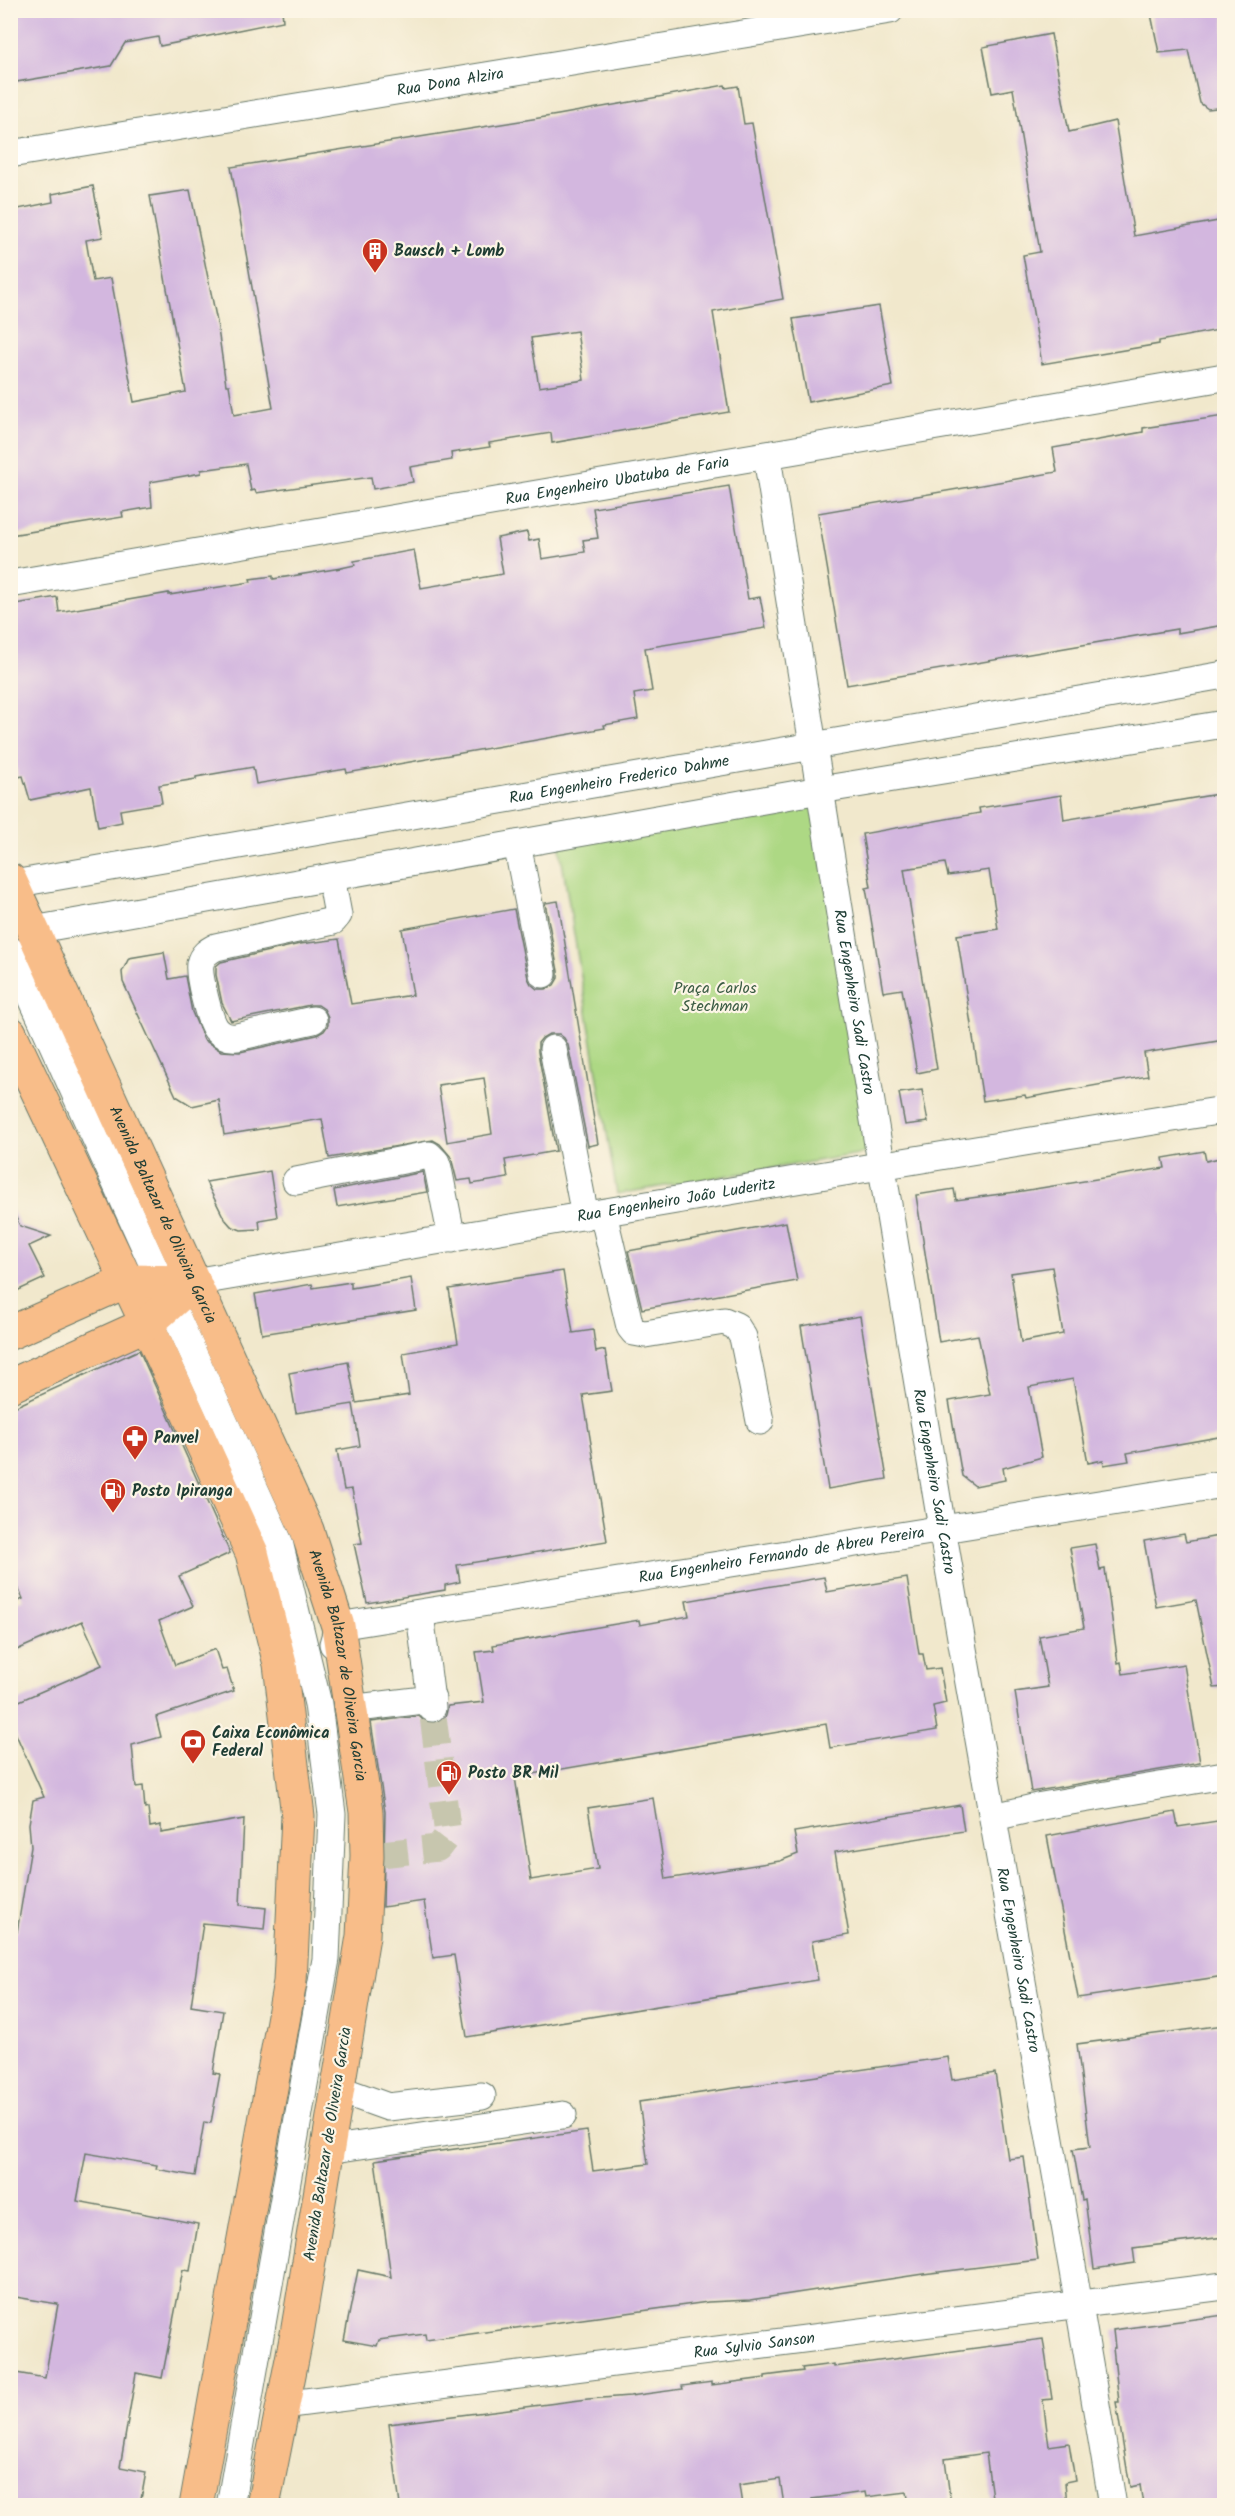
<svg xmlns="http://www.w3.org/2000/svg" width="1235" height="2516" viewBox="0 0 1235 2516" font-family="Kalam,sans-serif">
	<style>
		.green { fill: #add884; stroke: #668a5c; stroke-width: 1.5 }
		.building { fill: #d3b7df; fill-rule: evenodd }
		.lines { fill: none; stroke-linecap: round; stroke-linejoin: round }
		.minor-tunnel { stroke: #c7c6ae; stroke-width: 27; stroke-dasharray: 27 14; stroke-linecap: butt }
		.minor-casing { stroke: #687969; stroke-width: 29 }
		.major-casing { stroke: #687969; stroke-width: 35 }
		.minor { stroke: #fff; stroke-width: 27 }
		.major { stroke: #f8bd89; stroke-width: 33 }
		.labels { text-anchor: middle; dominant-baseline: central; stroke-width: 4.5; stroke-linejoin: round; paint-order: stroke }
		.street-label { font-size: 16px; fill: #1f3d34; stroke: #fcf5e5 }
		.poi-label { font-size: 16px; font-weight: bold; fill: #1f3d34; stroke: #fcf5e5; text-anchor: start }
		.park-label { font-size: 16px; fill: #3b5c44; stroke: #fcf5e5 }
	</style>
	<rect width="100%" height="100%" fill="#fcf5e5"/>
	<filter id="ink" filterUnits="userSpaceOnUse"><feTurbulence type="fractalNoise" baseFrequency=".0167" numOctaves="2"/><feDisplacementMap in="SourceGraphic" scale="12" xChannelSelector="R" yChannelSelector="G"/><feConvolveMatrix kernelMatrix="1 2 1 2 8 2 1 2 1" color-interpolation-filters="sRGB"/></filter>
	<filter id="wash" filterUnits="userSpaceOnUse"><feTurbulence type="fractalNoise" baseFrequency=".008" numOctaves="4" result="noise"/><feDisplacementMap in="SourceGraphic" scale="24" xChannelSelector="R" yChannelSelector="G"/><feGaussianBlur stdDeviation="1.35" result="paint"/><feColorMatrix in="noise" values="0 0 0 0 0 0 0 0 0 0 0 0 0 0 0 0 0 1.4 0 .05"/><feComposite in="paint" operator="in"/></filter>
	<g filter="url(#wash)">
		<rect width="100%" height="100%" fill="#f1e8cc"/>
		<polygon class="green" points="813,801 871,1152 617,1194 559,843"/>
		<g id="blocks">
			<g class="building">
				<polygon points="10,10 282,10 283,21 160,46 158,37 125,43 111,66 10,83"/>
				<polygon points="1172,10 1224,10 1224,107 1208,109 1200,103 1188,50 1159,53 1151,14"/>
				<polygon points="1051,34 1069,132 1115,121 1134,236 1224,220 1224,329 1159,341 1159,344 1042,364 1023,255 1040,252 1013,89 992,93 983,47"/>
				<path d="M 725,85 L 726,88 L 738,86 L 744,124 L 752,123 L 783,299 L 713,312 L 729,412 L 552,443 L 551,433 L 489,443 L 490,447 L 451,453 L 452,460 L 410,467 L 413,482 L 373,489 L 371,477 L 256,493 L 255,490 L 251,491 L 246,464 L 201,470 L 201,473 L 150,482 L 152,507 L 122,512 L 123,517 L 10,535 L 10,223 L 16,222 L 13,210 L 53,202 L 52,194 L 93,186 L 103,237 L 86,240 L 93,281 L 111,278 L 134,402 L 186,392 L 150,196 L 190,190 L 217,322 L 226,385 L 229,385 L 234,415 L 273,408 L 231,167 L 558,115 ZM 577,331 L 584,380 L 539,387 L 531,338 Z"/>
				<polygon points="879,306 893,386 808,402 793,319"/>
				<polygon points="1224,416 1224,625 1177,633 1177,629 847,685 818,513 1057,472 1053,448 1143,432 1143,428"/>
				<polygon points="729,486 748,599 760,597 766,628 645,648 652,691 634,694 638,719 604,725 605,728 347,773 346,769 256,784 253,767 196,777 196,779 159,785 162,803 120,810 122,822 98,827 91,787 30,800 23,776 18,777 10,739 10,605 57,597 59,612 169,593 169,595 251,582 250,579 273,576 273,579 341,568 355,565 354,561 414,550 421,588 503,574 497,538 527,532 529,541 539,539 542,559 585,552 583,540 598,538 593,508"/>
				<polygon points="1224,793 1224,1040 1144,1053 1148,1076 1026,1098 1025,1095 983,1101 957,935 998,929 989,870 948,876 945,863 904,869 937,1069 917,1073 902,989 883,992 866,888 871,887 862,834 980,813 979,808 1061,795 1064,820"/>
				<path d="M 558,901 L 598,1144 L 588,1146 L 568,1045 L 564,1038 L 559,1034 L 549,1034 L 542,1038 L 538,1043 L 538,1052 L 556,1151 L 505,1160 L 508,1178 L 472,1184 L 471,1179 L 457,1181 L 451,1157 L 440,1144 L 433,1140 L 329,1158 L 322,1119 L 224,1135 L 219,1100 L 192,1106 L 176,1096 L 123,982 L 122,972 L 129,958 L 164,952 L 169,979 L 185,976 L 192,1012 L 204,1040 L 221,1051 L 240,1052 L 317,1035 L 324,1031 L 328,1025 L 328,1017 L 324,1009 L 318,1005 L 310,1005 L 231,1021 L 222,1003 L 216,975 L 216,966 L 221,962 L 300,944 L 339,939 L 351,1004 L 413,995 L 402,929 L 514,909 L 528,978 L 531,984 L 537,989 L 546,989 L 554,985 L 558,978 L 558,971 L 545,903 ZM 484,1078 L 492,1134 L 447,1142 L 438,1085 Z"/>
				<polygon points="922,1090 928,1122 905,1125 899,1093"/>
				<path d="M 1204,1151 L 1206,1161 L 1224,1157 L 1224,1436 L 1127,1453 L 1129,1461 L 1104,1465 L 1103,1460 L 1088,1463 L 1073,1379 L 1029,1387 L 1042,1457 L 1003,1468 L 1005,1480 L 975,1486 L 962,1476 L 949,1401 L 990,1394 L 978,1335 L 939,1342 L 916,1195 L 954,1189 L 956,1200 L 1016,1192 L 1165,1168 L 1163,1158 ZM 1052,1267 L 1063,1334 L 1021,1342 L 1011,1273 Z"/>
				<polygon points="270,1171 277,1217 259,1220 260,1229 241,1230 231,1226 224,1218 206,1182"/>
				<polygon points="423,1172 427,1192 337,1207 334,1190"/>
				<polygon points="10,1205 20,1226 51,1236 29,1246 45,1278 10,1294"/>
				<polygon points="786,1222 797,1281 642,1309 628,1251"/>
				<polygon points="563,1271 573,1333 593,1330 596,1352 605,1350 612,1391 583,1395 607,1541 457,1565 460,1582 445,1585 445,1590 367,1603 354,1544 362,1543 352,1489 344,1490 337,1450 360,1446 353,1404 296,1413 289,1373 348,1362 356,1403 409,1395 403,1353 458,1343 449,1289"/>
				<polygon points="411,1278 416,1310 262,1334 255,1294 312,1284 313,1288 351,1282 351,1288"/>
				<polygon points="860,1316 887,1479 828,1489 801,1326"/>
				<polygon points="139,1350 230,1553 179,1576 193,1606 159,1621 175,1665 215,1649 222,1670 227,1669 234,1691 156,1717 161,1737 132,1745 136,1787 143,1786 145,1809 148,1808 150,1827 161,1825 161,1833 244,1819 240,1905 266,1908 264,1929 203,1923 191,2006 223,2011 213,2073 220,2074 211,2123 204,2122 195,2176 156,2169 157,2165 86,2153 77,2201 198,2224 190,2271 183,2270 162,2378 136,2373 120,2467 146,2472 140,2505 10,2505 10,2372 45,2378 58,2304 10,2296 10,1931 17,1932 31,1847 29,1824 33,1800 44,1797 10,1721 10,1705 102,1665 82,1621 10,1653 10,1605 23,1599 10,1569 10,1409"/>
				<polygon points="1184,1534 1186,1542 1224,1535 1224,1687 1214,1688 1196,1600 1156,1607 1144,1541"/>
				<polygon points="1095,1544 1100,1570 1105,1569 1118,1663 1121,1662 1123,1674 1184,1664 1200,1763 1031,1792 1015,1692 1048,1687 1039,1636 1084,1628 1070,1548"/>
				<polygon points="824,1577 827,1592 907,1578 919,1654 923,1654 926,1670 940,1668 946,1703 933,1706 937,1730 830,1748 826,1724 515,1777 531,1880 598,1869 588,1808 653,1798 666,1879 780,1861 798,1854 794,1832 960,1805 964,1831 835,1852 849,1935 812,1941 818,1980 467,2037 454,1955 433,1958 424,1901 383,1907 385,1812 371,1722 419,1716 425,1722 435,1723 442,1720 446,1715 448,1706 484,1702 476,1652 494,1650 493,1645 639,1620 640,1625 689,1616 686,1601"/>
				<polygon points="1175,1812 1178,1827 1224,1820 1224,1976 1078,1998 1047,1836"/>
				<polygon points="1224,2025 1224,2237 1133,2248 1135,2263 1094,2269 1085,2199 1082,2200 1073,2149 1090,2147 1077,2044"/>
				<polygon points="948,2057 952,2080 995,2073 1008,2159 1024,2157 1038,2260 923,2274 750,2300 708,2302 426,2340 425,2334 379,2340 377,2346 344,2340 358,2270 391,2277 375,2160 587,2131 593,2171 648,2164 639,2102"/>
				<polygon points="1224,2315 1224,2505 1143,2505 1140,2485 1130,2487 1116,2402 1119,2402 1113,2348 1115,2348 1113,2330"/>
				<polygon points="1043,2339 1052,2399 1043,2400 1049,2446 1069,2443 1075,2480 1065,2482 1067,2505 993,2505 986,2453 945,2459 951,2505 909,2505 907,2492 866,2497 865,2492 812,2499 812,2505 784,2505 780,2479 739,2485 742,2505 400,2505 389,2424 588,2399 630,2396 683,2389 682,2386 712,2382 712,2385 765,2378 765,2376 803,2371 802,2368 834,2364 834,2367"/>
			</g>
		</g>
	</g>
	<g filter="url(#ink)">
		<use href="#blocks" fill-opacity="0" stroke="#687969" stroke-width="1.5"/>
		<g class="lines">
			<polyline class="minor-tunnel" points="381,1854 438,1848 448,1835 432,1708"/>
			<g class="minor-casing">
				<g id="minor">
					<path id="s1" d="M 10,154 L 890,10"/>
					<path id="s2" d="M 767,457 C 823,814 881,1172 942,1528 C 998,1854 1059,2179 1113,2506"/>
					<path id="s3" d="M 10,584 L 1224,377"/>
					<polyline points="517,844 543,974"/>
					<path id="s4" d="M 13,884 L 1224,675"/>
					<polyline points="33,930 820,790 1224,724"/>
					<polyline points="10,950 279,1542 318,1704 332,1814 326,1959 230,2506"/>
					<path d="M 313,1020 L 237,1037 C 228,1038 222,1036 216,1029 C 209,1020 198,975 200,964 C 202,955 208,951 216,947 L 333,921 L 338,915 L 331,877"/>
					<polyline points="553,1049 585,1216"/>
					<polyline points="296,1181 429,1155 436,1162 438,1168 452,1239"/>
					<polyline points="603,1213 630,1327 634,1332 645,1334 724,1321 736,1326 743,1337 760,1421"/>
					<path id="s5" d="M 194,1282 C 537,1224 880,1164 1224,1110"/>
					<polyline points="420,1614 432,1708"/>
					<path id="s6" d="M 333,1644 L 338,1626 L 1224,1484"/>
					<polyline points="349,1709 432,1699"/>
					<polyline points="994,1817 1042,1806 1224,1775"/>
					<polyline points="338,2089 388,2107 482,2096"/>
					<polyline points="327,2150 563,2115"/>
					<path id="s7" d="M 282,2405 L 1224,2286"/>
				</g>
			</g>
			<g class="major-casing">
				<g id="major">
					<path id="s8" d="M 10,880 L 307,1530 L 338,1626 L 366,1812 L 367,1856 L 363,1936 L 297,2334 L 263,2506"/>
					<polyline points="10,1033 147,1324 252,1553 280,1664 298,1816 290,1982 196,2506"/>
					<polyline points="10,1333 127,1281 194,1282"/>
					<polyline points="10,1386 147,1324 194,1282"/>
				</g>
			</g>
			<use href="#minor" class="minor"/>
			<use href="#major" class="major"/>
		</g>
	</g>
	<defs>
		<g id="building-pin" transform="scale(1.35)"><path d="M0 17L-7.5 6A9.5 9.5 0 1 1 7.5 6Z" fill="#c8321e" stroke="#fcf5e5"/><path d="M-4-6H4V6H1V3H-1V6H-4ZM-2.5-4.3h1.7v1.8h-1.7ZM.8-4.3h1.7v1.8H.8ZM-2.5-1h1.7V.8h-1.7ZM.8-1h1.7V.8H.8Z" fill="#fff"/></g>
		<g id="pharmacy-pin" transform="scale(1.35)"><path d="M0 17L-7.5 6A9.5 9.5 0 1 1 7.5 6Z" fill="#c8321e" stroke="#fcf5e5"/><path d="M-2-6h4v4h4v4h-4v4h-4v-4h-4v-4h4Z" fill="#fff"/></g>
		<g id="fuel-pin" transform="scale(1.35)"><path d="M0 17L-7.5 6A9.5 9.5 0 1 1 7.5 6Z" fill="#c8321e" stroke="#fcf5e5"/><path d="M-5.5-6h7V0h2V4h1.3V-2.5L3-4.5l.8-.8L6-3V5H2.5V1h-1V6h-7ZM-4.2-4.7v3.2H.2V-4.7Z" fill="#fff"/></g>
		<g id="bank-pin" transform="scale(1.35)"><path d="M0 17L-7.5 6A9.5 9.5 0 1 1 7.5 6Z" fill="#c8321e" stroke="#fcf5e5"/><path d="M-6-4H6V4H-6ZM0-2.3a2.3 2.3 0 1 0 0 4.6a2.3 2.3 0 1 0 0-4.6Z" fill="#fff"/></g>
	</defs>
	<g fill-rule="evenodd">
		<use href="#building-pin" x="375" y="251"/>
		<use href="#pharmacy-pin" x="135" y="1438"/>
		<use href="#fuel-pin" x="113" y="1491"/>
		<use href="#bank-pin" x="193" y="1742"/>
		<use href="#fuel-pin" x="449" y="1773"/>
	</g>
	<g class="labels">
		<g class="street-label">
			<text stroke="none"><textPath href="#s1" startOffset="446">Rua Dona Alzira</textPath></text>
			<text stroke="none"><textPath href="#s3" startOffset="616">Rua Engenheiro Ubatuba de Faria</textPath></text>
			<text stroke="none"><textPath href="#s4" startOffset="615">Rua Engenheiro Frederico Dahme</textPath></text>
			<text stroke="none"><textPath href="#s2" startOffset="552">Rua Engenheiro Sadi Castro</textPath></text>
			<text stroke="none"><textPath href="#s5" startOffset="489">Rua Engenheiro João Luderitz</textPath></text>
			<text stroke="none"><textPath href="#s8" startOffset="368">Avenida Baltazar de Oliveira Garcia</textPath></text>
			<text stroke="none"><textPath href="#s2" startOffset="1038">Rua Engenheiro Sadi Castro</textPath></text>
			<text stroke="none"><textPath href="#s6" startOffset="468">Rua Engenheiro Fernando de Abreu Pereira</textPath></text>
			<text stroke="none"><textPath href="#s8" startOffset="854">Avenida Baltazar de Oliveira Garcia</textPath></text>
			<text stroke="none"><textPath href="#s2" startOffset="1524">Rua Engenheiro Sadi Castro</textPath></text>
			<text transform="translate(328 2144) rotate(-81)">Avenida Baltazar de Oliveira Garcia</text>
			<text stroke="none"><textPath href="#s7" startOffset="476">Rua Sylvio Sanson</textPath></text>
		</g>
		<g class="poi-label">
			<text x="394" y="251">Bausch + Lomb</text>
			<text x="154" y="1438">Panvel</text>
			<text x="132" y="1491">Posto Ipiranga</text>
			<text x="212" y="1733">Caixa Econômica<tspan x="212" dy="18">Federal</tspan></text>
			<text x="468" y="1773">Posto BR Mil</text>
		</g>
		<g class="park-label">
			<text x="715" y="988">Praça Carlos<tspan x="715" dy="18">Stechman</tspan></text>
		</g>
	</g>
	<rect width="1235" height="2516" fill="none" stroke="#fcf5e5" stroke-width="36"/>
</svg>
